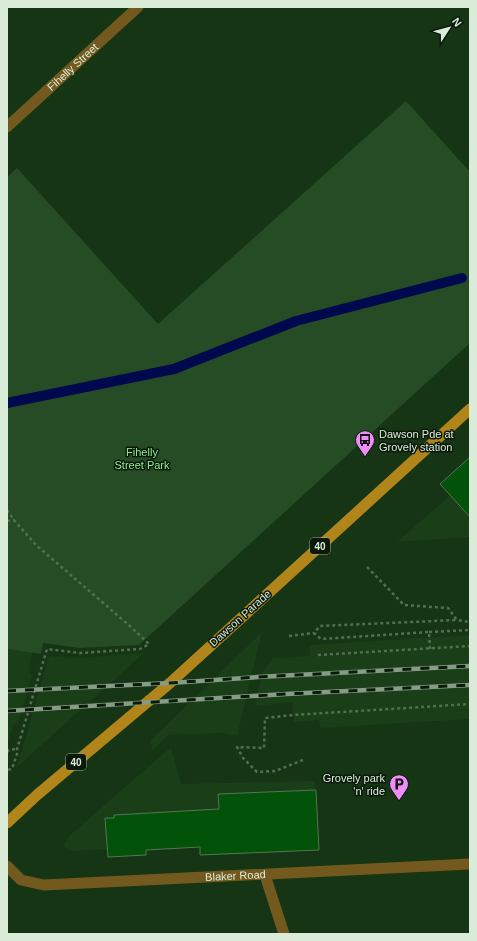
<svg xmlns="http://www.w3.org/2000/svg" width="477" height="941" viewBox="0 0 477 941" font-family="Arial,sans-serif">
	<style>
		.built { fill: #193e18 }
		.green { fill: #254c24 }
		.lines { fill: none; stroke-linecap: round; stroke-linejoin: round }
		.stream { stroke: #00084e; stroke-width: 10 }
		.building { fill: #025209; stroke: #547653 }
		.path { stroke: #536f53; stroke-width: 2.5; stroke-dasharray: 3 3; stroke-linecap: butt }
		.minor { stroke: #74591f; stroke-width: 11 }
		.tertiary { stroke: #74591f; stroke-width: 11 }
		.primary { stroke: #b2851b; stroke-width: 11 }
		.rail-casing { stroke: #859d84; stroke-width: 4.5 }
		.rail { stroke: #0b190b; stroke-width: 3; stroke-dasharray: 9; stroke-linecap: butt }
		.labels { text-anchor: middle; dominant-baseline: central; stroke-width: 3; stroke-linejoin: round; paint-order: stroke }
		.shield { fill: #0b190b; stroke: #9cad9a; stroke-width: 1 }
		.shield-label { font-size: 10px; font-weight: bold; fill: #daecd8 }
		.street-label { font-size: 11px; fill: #daecd8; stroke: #0b190b }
		.poi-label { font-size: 11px; fill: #daecd8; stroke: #0b190b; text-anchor: start }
		.park-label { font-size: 11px; fill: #92ed8f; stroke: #0b190b }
	</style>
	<rect width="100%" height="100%" fill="#153515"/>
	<g class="built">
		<polygon points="470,478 470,537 397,542"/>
		<polygon points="262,632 237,736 221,733 169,735 153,750 150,741"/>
		<polygon points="470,635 470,719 320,728 319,720 294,722 292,702 255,706 262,673 273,658 310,656 309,645"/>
		<polygon points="7,649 32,652 29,671 32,676 19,720 13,726 7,744"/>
		<polygon points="144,653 17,767 49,656 78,658"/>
		<polygon points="171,747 181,784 315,781 317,838 72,851 63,846 69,836"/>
	</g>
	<polygon class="green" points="406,101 470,172 470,343 139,645 80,648 43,643 41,654 7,649 7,177 17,168 158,324"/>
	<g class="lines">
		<polyline class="stream" points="7,403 174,369 296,321 462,278"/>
	</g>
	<g class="building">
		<polygon points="470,457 470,517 440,484"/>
		<polygon points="316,790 319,850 200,855 200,847 146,850 146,855 108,857 105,818 114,818 114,815 219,809 218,794"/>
	</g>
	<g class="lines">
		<g class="path">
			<polyline points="7,510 14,520 36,545 131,627 149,644 140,649 80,653 47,649 17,749 18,751 12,769 7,770"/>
			<polyline points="7,521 14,520"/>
			<polyline points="367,567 404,605 448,608 457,620 470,622"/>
			<polyline points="429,632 470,630"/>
			<polyline points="289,636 314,633"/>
			<polyline points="430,649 429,632 321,639 314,633 320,626 457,620"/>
			<polyline points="318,655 470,646"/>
			<polyline points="7,752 9,750 17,749"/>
			<polyline points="303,760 275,771 257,772 243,758 237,747 264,748 265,718 293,715 470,704"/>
		</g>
		<g class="minor">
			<path id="s1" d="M 7,127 L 138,7"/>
			<polyline points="265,875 284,934"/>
		</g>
		<path class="tertiary" id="s2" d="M 7,866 L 21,880 L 44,885 L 470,864"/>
		<polyline class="primary" points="7,823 37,795 170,683 470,409"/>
		<g class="rail-casing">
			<g id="rail">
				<polyline points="7,691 170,683 258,677 470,666"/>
				<polyline points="7,711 286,694 470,685"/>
			</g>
		</g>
		<use href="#rail" class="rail"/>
	</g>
	<defs>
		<g id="bus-pin" transform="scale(1)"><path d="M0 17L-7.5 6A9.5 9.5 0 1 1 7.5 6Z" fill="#ee8cf8" stroke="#0b190b"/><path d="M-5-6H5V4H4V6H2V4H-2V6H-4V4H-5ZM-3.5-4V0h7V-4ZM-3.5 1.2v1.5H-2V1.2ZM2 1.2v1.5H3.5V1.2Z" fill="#111"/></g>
		<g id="parking-pin" transform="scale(1)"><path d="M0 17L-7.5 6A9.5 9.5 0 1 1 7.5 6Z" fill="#ee8cf8" stroke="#0b190b"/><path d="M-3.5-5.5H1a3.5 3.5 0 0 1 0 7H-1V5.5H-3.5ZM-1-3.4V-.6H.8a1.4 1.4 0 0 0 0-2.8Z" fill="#111"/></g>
	</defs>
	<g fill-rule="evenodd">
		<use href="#bus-pin" x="365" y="440"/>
		<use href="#parking-pin" x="399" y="784"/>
	</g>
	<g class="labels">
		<g class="shield">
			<rect x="310" y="538" width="20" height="16" rx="3"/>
			<rect x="66" y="754" width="20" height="16" rx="3"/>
		</g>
		<g class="shield-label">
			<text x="320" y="546">40</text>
			<text x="76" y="762">40</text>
		</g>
		<g class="street-label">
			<text stroke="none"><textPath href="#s1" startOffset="89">Fihelly Street</textPath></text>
			<text transform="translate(240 618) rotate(-42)">Dawson Parade</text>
			<text stroke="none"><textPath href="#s2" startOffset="235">Blaker Road</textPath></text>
		</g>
		<g class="poi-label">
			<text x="379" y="434">Dawson Pde at<tspan x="379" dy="13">Grovely station</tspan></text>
			<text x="385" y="778" text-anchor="end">Grovely park<tspan x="385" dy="13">'n' ride</tspan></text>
		</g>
		<g class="park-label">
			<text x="142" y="452">Fihelly<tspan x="142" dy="13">Street Park</tspan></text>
		</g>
	</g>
	<rect width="477" height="941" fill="none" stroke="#daecd8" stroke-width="16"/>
	<g transform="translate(449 28) rotate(54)" stroke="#0b190b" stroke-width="3" paint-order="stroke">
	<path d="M0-3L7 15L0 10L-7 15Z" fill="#daecd8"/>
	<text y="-6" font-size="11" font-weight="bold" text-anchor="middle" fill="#daecd8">N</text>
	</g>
</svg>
